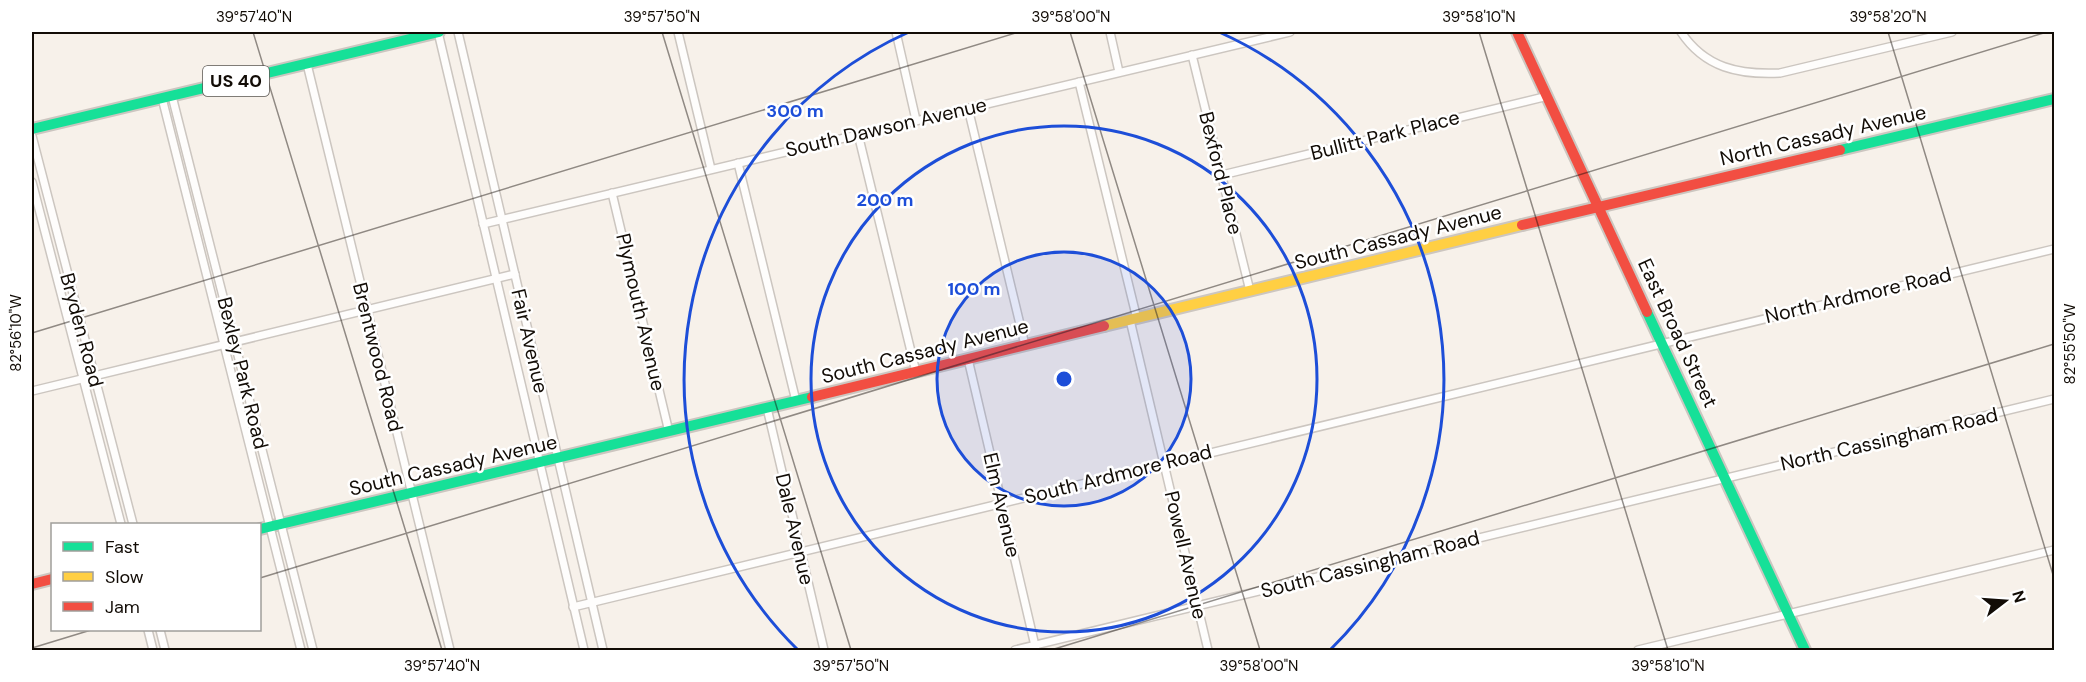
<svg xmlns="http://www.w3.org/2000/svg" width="2086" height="682" viewBox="0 0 2086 682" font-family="'DM Sans',sans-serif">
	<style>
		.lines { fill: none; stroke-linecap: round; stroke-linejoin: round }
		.street-casing { stroke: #ccc6c0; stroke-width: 10 }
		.fast-casing { stroke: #ccc6c0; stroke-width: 14 }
		.slow-casing { stroke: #ccc6c0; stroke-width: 14 }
		.jam-casing { stroke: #ccc6c0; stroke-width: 14 }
		.street { stroke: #fefdfc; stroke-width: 7 }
		.fast { stroke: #16e098; stroke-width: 10 }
		.slow { stroke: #ffcf43; stroke-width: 10 }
		.jam { stroke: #f24e42; stroke-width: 10 }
		.ticks { fill: none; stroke: #120c06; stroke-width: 1.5; stroke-opacity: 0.45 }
		.ring { fill: none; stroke: #1d4ed8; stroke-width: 3 }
		.labels { text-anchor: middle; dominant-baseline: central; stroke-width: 5; stroke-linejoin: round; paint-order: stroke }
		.shield { fill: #fff; stroke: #595551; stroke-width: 1.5 }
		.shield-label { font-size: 18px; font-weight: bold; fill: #120c06 }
		.street-label { font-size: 20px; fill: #120c06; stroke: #fff }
		.centre { fill: #1d4ed8; stroke: #fff; stroke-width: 3 }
		.ring-label { font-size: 18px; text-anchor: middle; font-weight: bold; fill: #1d4ed8; stroke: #fff; stroke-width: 5; stroke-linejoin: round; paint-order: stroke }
		.neatline { fill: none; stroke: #120c06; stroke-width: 2 }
		.ticks-label { font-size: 15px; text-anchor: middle; fill: #120c06 }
	</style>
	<rect width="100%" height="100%" fill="#f7f1ea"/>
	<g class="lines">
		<g class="street-casing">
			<g id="street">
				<polyline points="438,32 584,650"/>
				<polyline points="458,32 603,650"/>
				<polyline points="678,32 711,169"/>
				<polyline points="896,32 916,120"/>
				<polyline points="1110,32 1119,72"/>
				<path d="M 1681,32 C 1705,68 1739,75 1780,73 L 1952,32"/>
				<polyline points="1192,55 1250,291"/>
				<polyline points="307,64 450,650"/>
				<polyline points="1079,82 1137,319"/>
				<polyline points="172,96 313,650"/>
				<polyline points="162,98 301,650"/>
				<polyline points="968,108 1025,345"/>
				<polyline points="858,134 916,372"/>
				<polyline points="32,136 133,524"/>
				<polyline points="738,163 796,401"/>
				<polyline points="1222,175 1548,96"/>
				<polyline points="32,182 121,524"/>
				<polyline points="612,193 669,432"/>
				<polyline points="483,224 1290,32"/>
				<polyline points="1130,320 1208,650"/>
				<polyline points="968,359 1036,650"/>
				<polyline points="32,391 515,274"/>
				<polyline points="767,408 824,650"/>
				<polyline points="573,607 2054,249"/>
				<polyline points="148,630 153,650"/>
				<polyline points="160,630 165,650"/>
				<polyline points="1015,650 2054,399"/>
				<polyline points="1638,650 2054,550"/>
			</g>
		</g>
		<g class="fast-casing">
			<g id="fast">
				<polyline points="32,129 439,32"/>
				<polyline points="1840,150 2054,99"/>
				<polyline points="1647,312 1805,650"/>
				<polyline points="260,529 812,397"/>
			</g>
		</g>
		<g class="slow-casing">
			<polyline id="slow" points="1104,326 1522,225"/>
		</g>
		<g class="jam-casing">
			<g id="jam">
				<polyline points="1517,32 1647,312"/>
				<polyline points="1522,225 1840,150"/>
				<polyline points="812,397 1104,326"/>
				<polyline points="32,584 52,579"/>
			</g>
		</g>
		<use href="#street" class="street"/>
		<use href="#fast" class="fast"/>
		<use href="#slow" class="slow"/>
		<use href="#jam" class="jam"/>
	</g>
	<path class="ticks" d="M 253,32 L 442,650M 662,32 L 851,650M 1070,32 L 1260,650M 1479,32 L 1668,650M 1888,32 L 2054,578M 32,333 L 1019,32M 260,578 L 2047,32M 32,643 L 34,650M 32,648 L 91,630M 1051,650 L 2054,344"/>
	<circle cx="1064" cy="379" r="127" fill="#1d4ed8" fill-opacity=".12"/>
	<g class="ring">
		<circle cx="1064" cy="379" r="127"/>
		<circle cx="1064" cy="379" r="253"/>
		<path d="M798 650A380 380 0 0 1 909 32M1219 32A380 380 0 0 1 1330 650"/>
	</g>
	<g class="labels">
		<rect class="shield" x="203" y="66" width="66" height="30" rx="4.5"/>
		<g class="shield-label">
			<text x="236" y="81">US 40</text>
		</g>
		<g class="street-label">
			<text transform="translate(886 127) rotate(-13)">South Dawson Avenue</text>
			<text transform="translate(1385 135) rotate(-14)">Bullitt Park Place</text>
			<text transform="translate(1823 135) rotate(-13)">North Cassady Avenue</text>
			<text transform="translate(1221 173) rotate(76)">Bexford Place</text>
			<text transform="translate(1398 237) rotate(-14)">South Cassady Avenue</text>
			<text transform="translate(1858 295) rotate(-13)">North Ardmore Road</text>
			<text transform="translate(641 312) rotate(77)">Plymouth Avenue</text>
			<text transform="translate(82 330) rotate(75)">Bryden Road</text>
			<text transform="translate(1678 333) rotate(65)">East Broad Street</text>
			<text transform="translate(530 341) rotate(77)">Fair Avenue</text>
			<text transform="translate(925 351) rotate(-14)">South Cassady Avenue</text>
			<text transform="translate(378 357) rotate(76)">Brentwood Road</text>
			<text transform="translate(243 373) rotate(76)">Bexley Park Road</text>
			<text transform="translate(1889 439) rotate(-13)">North Cassingham Road</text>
			<text transform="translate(453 465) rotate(-13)">South Cassady Avenue</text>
			<text transform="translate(1118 474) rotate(-14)">South Ardmore Road</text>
			<text transform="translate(1002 505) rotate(77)">Elm Avenue</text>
			<text transform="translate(795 529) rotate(77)">Dale Avenue</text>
			<text transform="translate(1186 555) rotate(77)">Powell Avenue</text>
			<text transform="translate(1370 564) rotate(-14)">South Cassingham Road</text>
		</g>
	</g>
	<circle cx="1064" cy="379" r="9" class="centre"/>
	<g class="ring-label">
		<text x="795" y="117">300 m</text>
		<text x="885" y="206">200 m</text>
		<text x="974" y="295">100 m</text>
	</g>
	<rect width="2086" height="682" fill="none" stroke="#ffffff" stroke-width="66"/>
	<rect x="51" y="523" width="210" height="108" fill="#ffffff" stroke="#a09e9b" stroke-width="1.5"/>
	<rect x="63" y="542" width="30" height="9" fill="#16e098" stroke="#a09e9b" stroke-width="1.5"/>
	<text x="105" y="553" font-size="18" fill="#120c06">Fast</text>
	<rect x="63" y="572" width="30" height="9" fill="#ffcf43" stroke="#a09e9b" stroke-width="1.5"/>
	<text x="105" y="583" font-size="18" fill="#120c06">Slow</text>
	<rect x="63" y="602" width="30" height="9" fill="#f24e42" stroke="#a09e9b" stroke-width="1.5"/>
	<text x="105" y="613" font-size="18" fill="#120c06">Jam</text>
	<g transform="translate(2005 601) rotate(73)" stroke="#ffffff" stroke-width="4.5" paint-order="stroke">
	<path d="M0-4.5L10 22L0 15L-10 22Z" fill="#120c06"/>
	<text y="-9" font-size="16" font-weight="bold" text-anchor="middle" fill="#120c06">N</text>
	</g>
	<rect x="33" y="33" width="2020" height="616" class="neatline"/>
	<g class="ticks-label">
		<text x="254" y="22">39°57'40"N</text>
		<text x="662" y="22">39°57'50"N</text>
		<text x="1071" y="22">39°58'00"N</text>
		<text x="1479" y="22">39°58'10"N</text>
		<text x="1888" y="22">39°58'20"N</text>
		<text transform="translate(16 333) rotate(-90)" y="5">82°56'10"W</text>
		<text transform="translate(2070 344) rotate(-90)" y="5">82°55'50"W</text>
		<text x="442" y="671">39°57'40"N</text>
		<text x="851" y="671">39°57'50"N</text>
		<text x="1259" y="671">39°58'00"N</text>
		<text x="1668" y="671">39°58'10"N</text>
	</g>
</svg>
